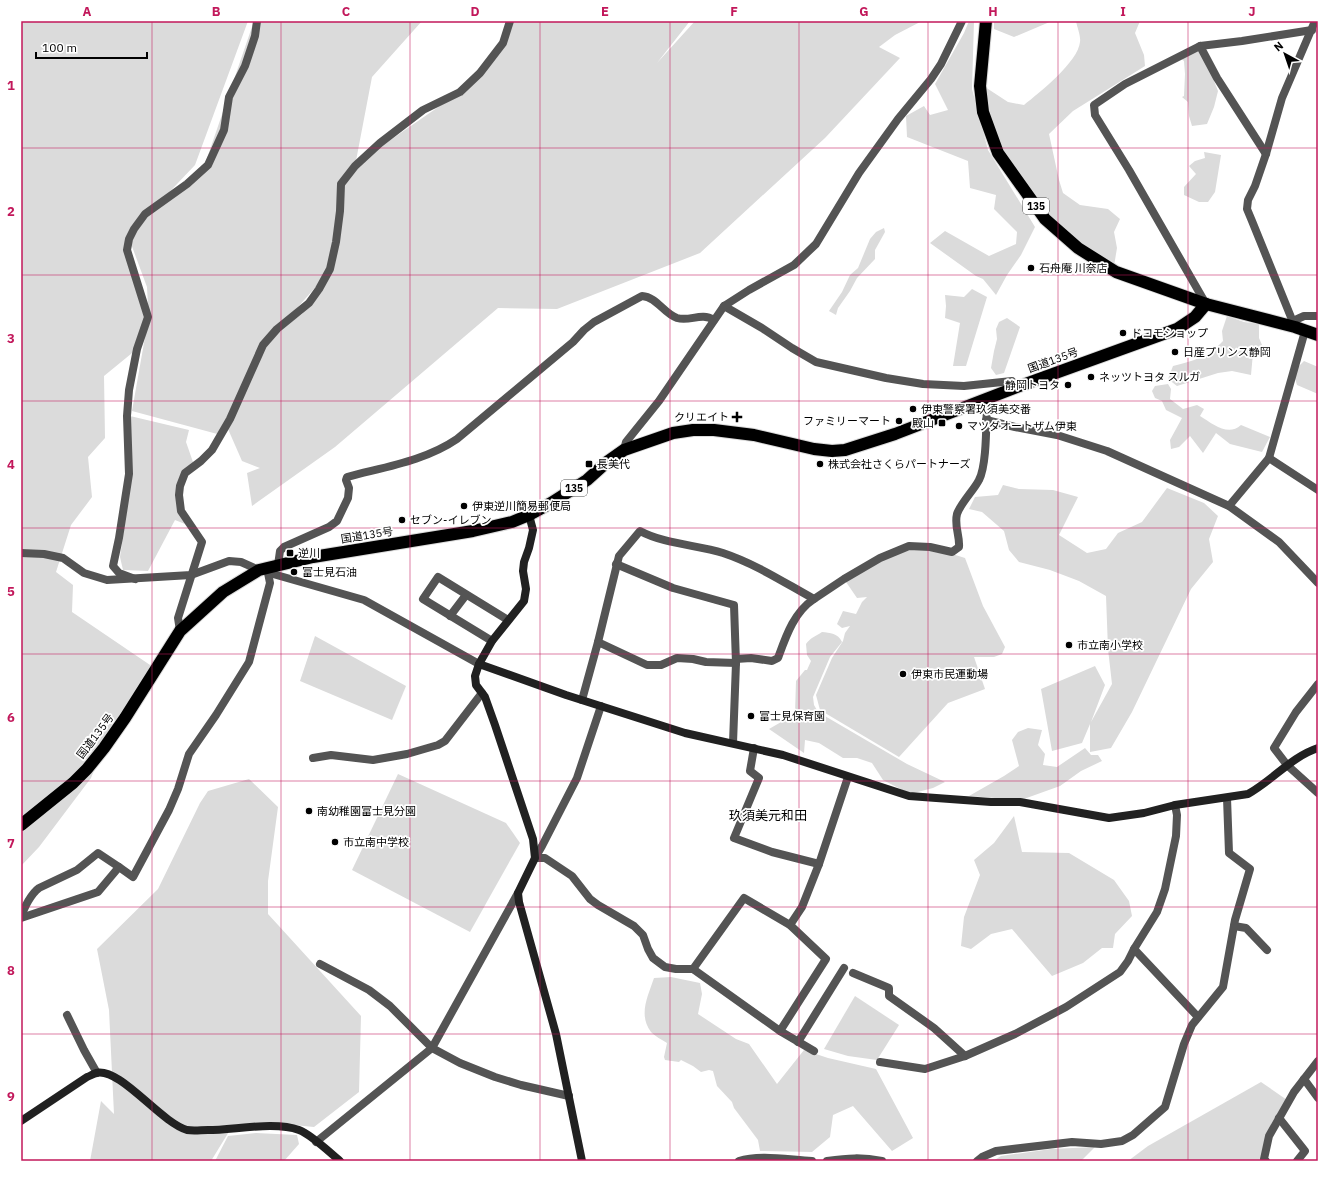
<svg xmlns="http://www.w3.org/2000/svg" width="1339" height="1182" viewBox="0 0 1339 1182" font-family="'IBM Plex Sans','Noto Sans JP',sans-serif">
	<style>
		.green { fill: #dbdbdb; fill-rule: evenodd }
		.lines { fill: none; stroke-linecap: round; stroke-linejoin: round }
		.highway-casing { stroke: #dbdbdb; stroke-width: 14 }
		.street { stroke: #545454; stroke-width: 8 }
		.secondary { stroke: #212121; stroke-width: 8 }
		.highway { stroke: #000; stroke-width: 12 }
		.grid { fill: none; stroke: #c2185b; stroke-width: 1; stroke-opacity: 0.55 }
		.poi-dot { fill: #000; stroke: #fff; stroke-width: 1.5 }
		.labels { text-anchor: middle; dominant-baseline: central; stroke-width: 3.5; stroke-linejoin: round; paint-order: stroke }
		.shield { fill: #fff; stroke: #4c4c4c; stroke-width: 1 }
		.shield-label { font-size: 10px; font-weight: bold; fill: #000 }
		.poi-label { font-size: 11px; fill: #000; stroke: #fff; text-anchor: start }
		.street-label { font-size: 11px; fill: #000; stroke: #fff }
		.quarter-label { font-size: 13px; fill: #000; stroke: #fff }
		.neatline { fill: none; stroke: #c2185b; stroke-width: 1.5 }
		.grid-label { font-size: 13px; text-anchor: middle; font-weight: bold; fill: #c2185b }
	</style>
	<rect width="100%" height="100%" fill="#fff"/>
	<g class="green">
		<path d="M 21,21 L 248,21 L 195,165 L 159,203 L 203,170 L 254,21 L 422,21 L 372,77 L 355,166 L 363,159 L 460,92 L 494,55 L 510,21 L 690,21 L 657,63 L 695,21 L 922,21 L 895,35 L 879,47 L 900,58 L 825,138 L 700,253 L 557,309 L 498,308 L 335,447 L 252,506 L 247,473 L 260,468 L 242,461 L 228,429 L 221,435 L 132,411 L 148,320 L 137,349 L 104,376 L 105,438 L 88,457 L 92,497 L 71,525 L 56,572 L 73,585 L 72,612 L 153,667 L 111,728 L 91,778 L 39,847 L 21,866 ZM 130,241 L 147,287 L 148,306 L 127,245 ZM 328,273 L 322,283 L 302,314 L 280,330 L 282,325 Z"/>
		<polygon points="969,21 974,21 972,89 988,150 1035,227 1021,255 1007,275 996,295 983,279 976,276 930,243 945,231 989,256 1016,244 1017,232 994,209 996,195 970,188 968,161 907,137 906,116 924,106 930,115 948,110 935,84 964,33"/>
		<polygon points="994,21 1052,21 1014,37 994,29"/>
		<path d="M 1076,21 L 1140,21 L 1135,33 L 1144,55 L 1145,66 L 1073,111 L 1049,134 L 1059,180 L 1063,193 L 1080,205 L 1108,209 L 1120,219 L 1114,232 L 1117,248 L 1114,266 L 1078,245 L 1030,197 L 1004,161 L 981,97 L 985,87 L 1008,102 L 1024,105 C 1040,92 1078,62 1080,42 C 1081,36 1077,27 1076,21 Z"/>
		<polygon points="1200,46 1218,91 1214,107 1207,124 1192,126 1189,116 1188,102 1182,97 1184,96 1185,74 1184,61 1178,56"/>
		<polygon points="1204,152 1221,155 1215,192 1208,202 1199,202 1184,195 1184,187 1196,174 1189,166 1195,161 1205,158"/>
		<polygon points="884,228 885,232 875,250 875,259 857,278 850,291 838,308 836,315 829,311 842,292 850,275 858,268 870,239 876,232"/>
		<polygon points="972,289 987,297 966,366 953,366 960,323 945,318 946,306 945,295 964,297"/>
		<path d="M 1227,316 L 1244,322 L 1259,324 L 1259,338 L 1262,345 L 1253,353 L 1251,375 L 1232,371 L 1218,373 L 1177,386 L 1168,379 L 1173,366 C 1195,360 1207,358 1223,341 L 1222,331 Z"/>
		<polygon points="1007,318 1020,327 1004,373 996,375 991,368 994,351 997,339 996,329 999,322"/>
		<polygon points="1304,361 1318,367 1318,394 1297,385 1293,372"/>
		<path d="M 1168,384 L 1171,389 L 1170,399 L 1183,409 L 1197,405 L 1204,409 L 1200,416 C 1213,424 1228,437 1241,425 L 1270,437 L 1262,452 L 1230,444 L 1216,433 L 1203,453 L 1190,436 L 1179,447 L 1171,449 L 1170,440 L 1182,418 L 1166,410 L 1162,401 L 1155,398 L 1152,391 L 1155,386 Z"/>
		<polygon points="130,416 189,430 186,442 193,462 184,477 181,511 185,524 175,520 148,571 123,570 120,557 127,508"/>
		<polygon points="1003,485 1019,489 1053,490 1078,497 1059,535 1087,553 1106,549 1118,533 1142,522 1167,488 1204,503 1218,516 1209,539 1213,562 1191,589 1132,712 1111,748 1090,752 1090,724 1082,743 1052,751 1041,689 1095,666 1105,685 1091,722 1112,684 1108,649 1106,596 1079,581 1050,570 1019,562 1009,550 1004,531 982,512 969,509 975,497 998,495"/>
		<polygon points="930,547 965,558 983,606 1005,647 1002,654 994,657 974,657 985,689 948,703 899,757 820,710 816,695 832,658 843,641 845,633 850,626 842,628 837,624 843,611 856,614 862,602 867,597 857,598 844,579 892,553"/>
		<path d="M 822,632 C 830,633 838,633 842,642 L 830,657 L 813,697 L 814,705 L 818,712 L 907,764 L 945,782 L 933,788 L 910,794 L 883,780 L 872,763 L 857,758 L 843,758 L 819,743 L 805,740 L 804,753 L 769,729 L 795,714 L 796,681 L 805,670 L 807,670 L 811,661 L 807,655 L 806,644 C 810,638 816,636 822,632 Z"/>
		<polygon points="315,636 406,686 392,720 300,681"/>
		<polygon points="1028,728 1042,730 1038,745 1045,754 1043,765 1057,767 1085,748 1091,755 1098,755 1102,761 1081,771 1060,786 1021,800 969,796 1004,776 1019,766 1012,740 1018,732"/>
		<polygon points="398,774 506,823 520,843 470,932 352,870"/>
		<polygon points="249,779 278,807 268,881 268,914 361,1016 359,1092 314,1127 263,1122 230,1130 211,1161 90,1161 101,1101 114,1114 109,1010 97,949 158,889 200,803 208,791"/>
		<polygon points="1014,816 1022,852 1069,853 1114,880 1129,901 1132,916 1115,934 1113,948 1102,948 1083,963 1052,976 1012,929 991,934 971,949 961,946 964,917 980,875 974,860 994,843"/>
		<path d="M 671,977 L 700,983 L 702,994 L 698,1014 L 736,1039 L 749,1044 L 777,1084 L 804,1050 L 828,1058 L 876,1069 L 913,1138 L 892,1151 L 853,1106 L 833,1115 L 830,1137 L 812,1152 L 760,1151 L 758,1140 L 734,1108 L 732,1102 L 717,1086 L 713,1071 L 709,1070 L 701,1072 L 693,1066 L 681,1060 L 679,1062 L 665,1060 L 664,1057 L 667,1043 C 662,1040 655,1036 651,1032 C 638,1015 648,996 654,978 Z"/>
		<polygon points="855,996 899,1025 877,1060 848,1056 824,1049"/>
		<polygon points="1261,1082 1287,1100 1261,1161 1128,1161 1148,1146"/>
		<polygon points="256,1133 297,1135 299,1144 284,1161 215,1161 228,1136"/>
		<polygon points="1095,1147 1081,1161 993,1161 1001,1156 1051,1149"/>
	</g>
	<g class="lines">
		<g class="highway-casing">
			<g id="highway">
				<polyline points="986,21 980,86 983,112 998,153 1045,219 1078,248 1116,272 1206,304 1295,327 1318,335"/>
				<polyline points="21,825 73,783 87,769 104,748 125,718 180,631 223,592 259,570 313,557 473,531 512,522 529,515 551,503 587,480 607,462 624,450 673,433 693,430 714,430 754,435 814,449 832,451 845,450 895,434 1017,387 1177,329 1195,317 1206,304"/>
			</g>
		</g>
		<g class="street">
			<polyline points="1200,46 1217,78 1266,154"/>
			<polyline points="1206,304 1129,170 1095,115 1094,105 1125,84 1200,46 1242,41 1312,30"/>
			<polyline points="724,306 762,328 792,348 816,362 886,378 923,384 964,386 1012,381 1017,387"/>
			<polyline points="1293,321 1304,316 1318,316"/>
			<polyline points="1295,327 1252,221 1247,209 1248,200 1255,186 1266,154 1282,98 1315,21"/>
			<polyline points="986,420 1015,427 1057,435 1107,451 1229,506 1279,542 1318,583"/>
			<polyline points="624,450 626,442 659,401 724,306 749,290 794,265 816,244 859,173 898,119 931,79 941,64 962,21"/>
			<polyline points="1269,458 1318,490"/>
			<polyline points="1229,506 1269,458 1305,331"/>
			<polyline points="21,553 44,554 63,558 84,573 107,580 191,575 229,561 241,562 259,570"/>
			<polyline points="616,564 673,588 734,605 736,663 733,743"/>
			<path d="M 278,565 L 280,551 L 284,547 L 329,527 L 337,521 L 348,498 L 349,488 L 346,480 L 347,477 C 384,467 425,461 457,439 L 573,342 L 584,330 L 594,322 L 642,296 C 657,297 663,313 677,318 C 690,322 701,312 714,320"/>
			<polyline points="267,568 273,574 364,600 479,664"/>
			<polyline points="135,579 119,573 113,566 119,538 129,474 127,416 129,390 137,349 148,317 127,250 129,239 134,229 145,214 187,184 208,165 224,130 229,97 245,66 255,36 257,21"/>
			<polyline points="450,616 466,595"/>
			<polyline points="180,631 178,618 202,542 181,511 179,495 180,486 185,473 201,461 212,450 230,419 263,345 277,329 309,303 319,289 330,269 336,242 340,211 341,184 355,166 380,143 423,110 460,92 480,73 503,43 510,21"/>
			<polyline points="492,641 423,599 438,577 508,620"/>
			<path d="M 598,642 L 619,556 L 640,531 C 664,544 697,545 723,553 C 756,564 785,583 814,599 L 844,579 L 880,558 L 909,546 L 930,547 L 952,552 L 959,547 C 960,536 954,526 957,514 C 960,504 974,490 979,480 C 987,465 986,423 987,404 L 985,400"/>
			<path d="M 736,659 L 751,658 L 772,661 L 778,658 C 786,636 794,612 814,599"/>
			<polyline points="1318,684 1296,712 1274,748 1287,765 1318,793"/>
			<polyline points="582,700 598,642 647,665 661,665 677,658 693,659 706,662 736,663"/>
			<polyline points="601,706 577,778 542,846 535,858 545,858 572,876 590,899 598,905 634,926 643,935 648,949 653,958 665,967 676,969 693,969 780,1031 814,1051"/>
			<polyline points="754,748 750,771 759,778 734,838 772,852 819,864"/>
			<polyline points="313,758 331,755 373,760 407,754 438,745 445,741 482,693"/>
			<polyline points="1175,805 1177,815 1176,836 1165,889 1157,912 1134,949 1198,1017"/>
			<path d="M 22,917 C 23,908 32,893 39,888 L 77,870 L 98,853 L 119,867"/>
			<polyline points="21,918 98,892 119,867 133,877 169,810 178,789 189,754 216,715 249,662 270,583 267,568"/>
			<polyline points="790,925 802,907 819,864 848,777"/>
			<polyline points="1234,926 1246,928 1267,950"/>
			<polyline points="320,964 369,990 390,1006 432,1048 460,1063 495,1077 521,1085 569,1096"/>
			<polyline points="693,969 744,898 790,925 826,959 780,1031"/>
			<polyline points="853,973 889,988 889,996 934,1028 965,1056"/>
			<polyline points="67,1015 84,1050 97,1073"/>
			<polyline points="798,1042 844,968"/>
			<polyline points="880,1062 925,1069 965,1056 1015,1034 1066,1007 1120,972 1128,961 1134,949"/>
			<polyline points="1304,1079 1318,1098"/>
			<polyline points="1279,1118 1305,1151 1297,1161"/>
			<polyline points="316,1142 432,1048 518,893"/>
			<path d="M 739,1161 C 759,1154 790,1160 812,1161"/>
			<path d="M 827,1161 C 848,1158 862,1157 882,1161"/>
			<polyline points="977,1161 982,1157 996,1151 1072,1142 1101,1144 1122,1141 1133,1135 1165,1107 1184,1044 1192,1025 1223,987 1235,920 1250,869 1229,853 1227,798"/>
			<polyline points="1266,1161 1264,1159 1269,1136 1294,1092 1318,1061"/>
		</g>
		<g class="secondary">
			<polyline points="529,515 533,530 529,548 524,562 523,571 526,589 524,601 492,641 479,664 475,676 476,685 485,697 495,725 533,839 535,858 518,893 519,902 556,1034 582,1161"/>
			<path d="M 479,664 L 566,695 L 685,733 L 783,755 L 909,796 L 991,802 L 1020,802 L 1109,818 L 1144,813 L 1175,805 L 1248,794 C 1273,780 1291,757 1318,748"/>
			<path d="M 21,1121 L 87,1077 C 90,1076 93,1074 96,1073 C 120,1067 160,1122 187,1130 C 194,1131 201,1130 208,1130 C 234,1130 275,1121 299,1130 C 312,1135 329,1152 340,1161"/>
		</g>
		<use href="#highway" class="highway"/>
	</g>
	<path class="grid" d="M 152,21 L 152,1161M 281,21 L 281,1161M 410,21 L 410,1161M 540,21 L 540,1161M 670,21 L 670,1161M 799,21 L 799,1161M 928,21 L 928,1161M 1058,21 L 1058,1161M 1188,21 L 1188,1161M 21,148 L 1318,148M 21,275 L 1318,275M 21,401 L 1318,401M 21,528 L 1318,528M 21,654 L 1318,654M 21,781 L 1318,781M 21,907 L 1318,907M 21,1034 L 1318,1034"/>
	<g class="poi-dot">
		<circle cx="1031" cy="268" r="4"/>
		<circle cx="1123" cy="333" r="4"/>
		<circle cx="1175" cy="352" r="4"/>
		<circle cx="1091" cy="377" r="4"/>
		<circle cx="1068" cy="385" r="4"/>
		<circle cx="913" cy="409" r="4"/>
		<path d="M735 411h4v4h4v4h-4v4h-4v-4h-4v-4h4z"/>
		<circle cx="899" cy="421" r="4"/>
		<rect x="938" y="419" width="8" height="8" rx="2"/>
		<circle cx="959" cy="426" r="4"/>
		<rect x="585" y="460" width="8" height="8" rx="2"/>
		<circle cx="820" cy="464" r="4"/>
		<circle cx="464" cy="506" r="4"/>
		<circle cx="402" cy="520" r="4"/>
		<rect x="286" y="549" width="8" height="8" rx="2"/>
		<circle cx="294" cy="572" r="4"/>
		<circle cx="1069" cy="645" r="4"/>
		<circle cx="903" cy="674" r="4"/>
		<circle cx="751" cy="716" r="4"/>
		<circle cx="309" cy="811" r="4"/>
		<circle cx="335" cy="842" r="4"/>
	</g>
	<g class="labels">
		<g class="shield">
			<rect x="1023" y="198" width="26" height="16" rx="3"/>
			<rect x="561" y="480" width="26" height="16" rx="3"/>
		</g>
		<g class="shield-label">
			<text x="1036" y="206">135</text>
			<text x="574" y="488">135</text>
		</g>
		<g class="poi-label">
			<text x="1039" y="268">石舟庵 川奈店</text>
			<text x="1131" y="333">ドコモショップ</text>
			<text x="1183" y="352">日産プリンス静岡</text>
			<text x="1099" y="377">ネッツトヨタ スルガ</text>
			<text x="1060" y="385" text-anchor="end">静岡トヨタ</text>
			<text x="921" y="409">伊東警察署玖須美交番</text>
			<text x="729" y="417" text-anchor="end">クリエイト</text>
			<text x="891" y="421" text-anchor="end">ファミリーマート</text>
			<text x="934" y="423" text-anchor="end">殿山</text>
			<text x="967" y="426">マツダオートザム伊東</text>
			<text x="597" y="464">長美代</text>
			<text x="828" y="464">株式会社さくらパートナーズ</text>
			<text x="472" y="506">伊東逆川簡易郵便局</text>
			<text x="410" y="520">セブン-イレブン</text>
			<text x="298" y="553">逆川</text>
			<text x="302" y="572">富士見石油</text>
			<text x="1077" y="645">市立南小学校</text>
			<text x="911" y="674">伊東市民運動場</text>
			<text x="759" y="716">富士見保育園</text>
			<text x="317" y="811">南幼稚園富士見分園</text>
			<text x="343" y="842">市立南中学校</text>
		</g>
		<g class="street-label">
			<text transform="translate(1053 360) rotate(-20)">国道135号</text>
			<text transform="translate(367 535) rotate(-9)">国道135号</text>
			<text transform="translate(95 736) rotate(-53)">国道135号</text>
		</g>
		<g class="quarter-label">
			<text x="768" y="815">玖須美元和田</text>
		</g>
	</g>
	<rect width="1339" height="1182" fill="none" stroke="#ffffff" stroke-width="44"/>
	<g transform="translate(1285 54) rotate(320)" stroke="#ffffff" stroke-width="3" paint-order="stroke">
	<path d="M0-3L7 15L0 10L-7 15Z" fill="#000000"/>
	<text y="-6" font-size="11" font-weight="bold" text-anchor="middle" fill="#000000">N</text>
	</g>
	<path d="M36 52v6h111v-6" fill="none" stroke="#000000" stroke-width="2"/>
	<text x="42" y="52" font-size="12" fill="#000000" stroke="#ffffff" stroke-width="3" paint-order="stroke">100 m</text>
	<rect x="22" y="22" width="1295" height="1138" class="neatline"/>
	<g class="grid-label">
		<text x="87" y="16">A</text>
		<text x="216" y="16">B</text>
		<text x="346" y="16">C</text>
		<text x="475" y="16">D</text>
		<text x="605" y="16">E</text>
		<text x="734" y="16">F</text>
		<text x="864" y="16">G</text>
		<text x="993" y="16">H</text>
		<text x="1123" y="16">I</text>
		<text x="1252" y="16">J</text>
		<text x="11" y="90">1</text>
		<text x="11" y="216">2</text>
		<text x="11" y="343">3</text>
		<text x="11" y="469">4</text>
		<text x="11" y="596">5</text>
		<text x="11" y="722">6</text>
		<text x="11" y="848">7</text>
		<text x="11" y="975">8</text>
		<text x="11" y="1101">9</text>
	</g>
</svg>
